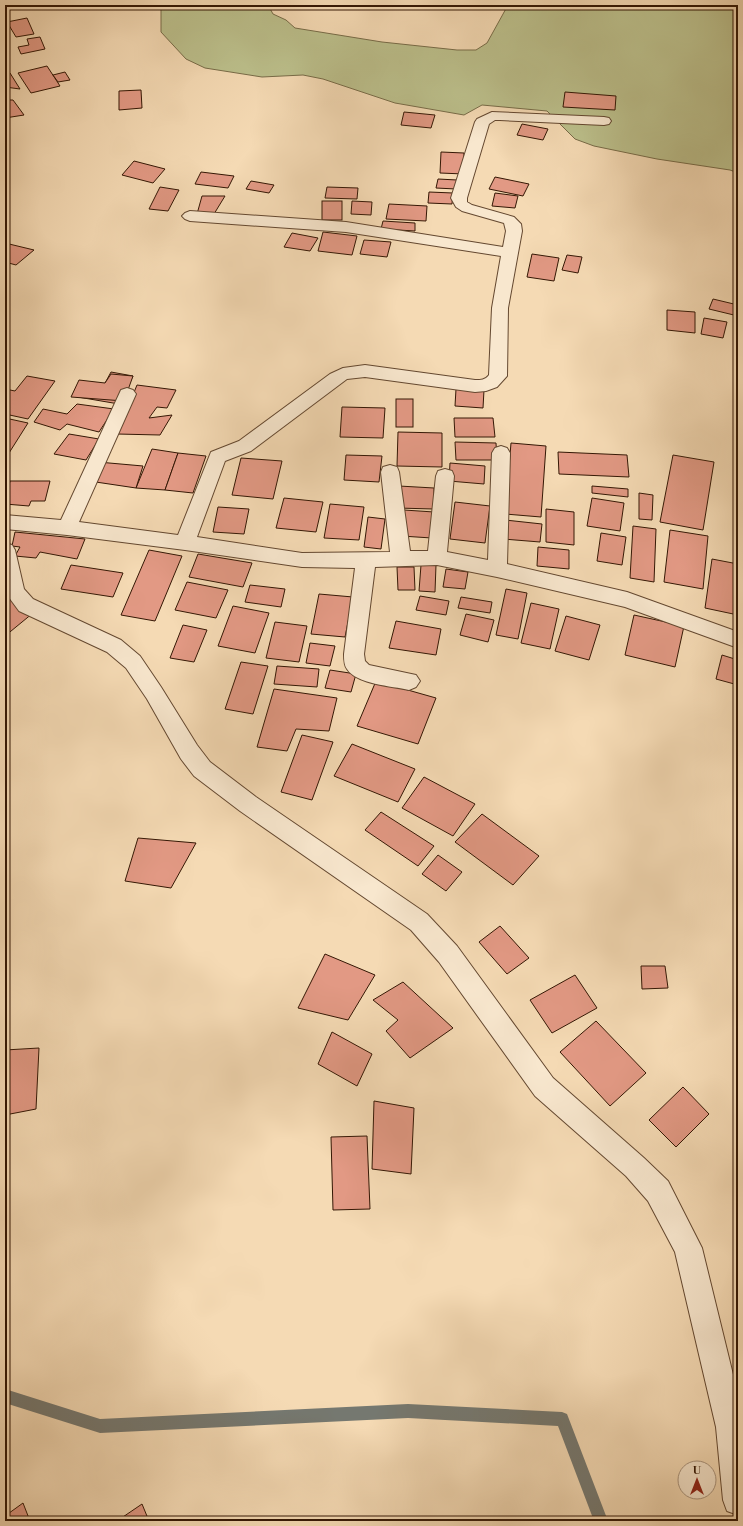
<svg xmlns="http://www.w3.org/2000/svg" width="743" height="1526" viewBox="0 0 743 1526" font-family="'Libre Bodoni',serif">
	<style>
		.green { fill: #bcc08c; stroke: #786c48 }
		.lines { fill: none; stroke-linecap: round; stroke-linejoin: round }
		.stream { fill: #757870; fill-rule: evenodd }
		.building { fill: #e29984; stroke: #341704 }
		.minor-casing { stroke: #644830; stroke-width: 2 }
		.minor { fill: #f8e7ce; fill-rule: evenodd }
	</style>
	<rect width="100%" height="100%" fill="#f5dab4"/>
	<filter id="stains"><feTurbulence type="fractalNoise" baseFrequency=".005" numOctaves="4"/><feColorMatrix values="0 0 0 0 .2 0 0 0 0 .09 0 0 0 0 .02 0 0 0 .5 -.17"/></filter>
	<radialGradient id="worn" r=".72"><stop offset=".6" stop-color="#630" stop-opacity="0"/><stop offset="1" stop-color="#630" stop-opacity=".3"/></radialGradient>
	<polygon class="green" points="161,5 268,5 273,14 286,20 295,28 382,42 457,50 476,50 487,43 508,5 738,5 738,173 730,170 657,159 594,146 575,139 547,111 482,105 464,115 395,103 323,79 303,75 262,77 205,68 186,59 161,32"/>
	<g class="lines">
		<polygon class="stream" points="5,1389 100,1419 408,1404 562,1412 567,1414 608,1521 594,1521 558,1426 408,1418 100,1433 5,1403"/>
	</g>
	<g class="building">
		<polygon points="27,18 34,34 16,37 7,22"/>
		<polygon points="40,37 45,49 21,54 18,47 29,45 27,39"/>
		<polygon points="47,66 60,86 31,93 18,73"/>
		<polygon points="65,72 70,80 58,82 53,75"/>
		<polygon points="5,73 10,73 20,89 5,87"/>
		<polygon points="141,90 142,108 119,110 119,91"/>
		<polygon points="565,92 616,96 615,110 563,107"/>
		<polygon points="5,100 13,100 24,115 5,118"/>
		<polygon points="404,112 435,115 431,128 401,125"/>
		<polygon points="522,124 548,129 543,140 517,135"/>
		<polygon points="441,152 464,153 464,174 440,173"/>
		<polygon points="134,161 165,169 153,183 122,175"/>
		<polygon points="201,172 234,176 228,188 195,184"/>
		<polygon points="495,177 529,184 523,196 489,189"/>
		<polygon points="438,179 457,180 456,189 436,188"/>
		<polygon points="251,181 274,185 269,193 246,189"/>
		<polygon points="160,187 179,190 168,211 149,209"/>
		<polygon points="327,187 358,188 357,199 325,198"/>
		<polygon points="429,192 453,193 452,204 428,203"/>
		<polygon points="495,193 518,196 515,208 492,206"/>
		<polygon points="202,196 225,196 214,214 197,214"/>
		<rect x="322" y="201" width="20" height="19"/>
		<polygon points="352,201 372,202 371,215 351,214"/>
		<polygon points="389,204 427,206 426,221 386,219"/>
		<polygon points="383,221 415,223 415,231 381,229"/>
		<polygon points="323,232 357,236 352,255 318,251"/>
		<polygon points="292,233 318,238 310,251 284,247"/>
		<polygon points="364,240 391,242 387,257 360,254"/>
		<polygon points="5,243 34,250 16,265 5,262"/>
		<polygon points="532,254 559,258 554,281 527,277"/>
		<polygon points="567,255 582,257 578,273 562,270"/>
		<polygon points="713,299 738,305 738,316 709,309"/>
		<polygon points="667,310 695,312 695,333 667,330"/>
		<polygon points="704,318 727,322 723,338 701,334"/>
		<polygon points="111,372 133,376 119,404 72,396 80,381 104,385"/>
		<polygon points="111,374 133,376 124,401 71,397 79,380 105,383"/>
		<polygon points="27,376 55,381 28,419 5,414 5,389 15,391"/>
		<polygon points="137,385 176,390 167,408 157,407 149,418 172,415 160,435 117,434"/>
		<polygon points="456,389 484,390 483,408 455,406"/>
		<rect x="396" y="399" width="17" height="28"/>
		<polygon points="77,404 114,409 99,432 67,424 60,430 34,422 43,409 67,414"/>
		<polygon points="342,407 385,408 383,438 340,437"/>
		<polygon points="5,418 28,423 9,453 5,452"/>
		<polygon points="454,418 493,418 495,437 455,437"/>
		<polygon points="398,432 442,433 442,467 397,466"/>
		<polygon points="69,434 99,439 86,460 54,454"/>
		<polygon points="455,442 496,443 497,460 456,460"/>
		<polygon points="511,443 546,446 541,517 505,514"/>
		<polygon points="152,449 178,453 165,490 136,488"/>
		<polygon points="558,452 627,455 629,477 559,474"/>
		<polygon points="178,453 206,456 193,493 165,490"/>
		<polygon points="346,455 382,456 379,482 344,480"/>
		<polygon points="673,455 714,462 703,530 660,522"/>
		<polygon points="241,458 282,461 273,499 232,495"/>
		<polygon points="735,461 738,462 738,496 734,495"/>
		<polygon points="98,462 143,466 136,488 89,481"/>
		<polygon points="450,463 485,466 484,484 449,481"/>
		<polygon points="10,481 50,481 45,501 31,501 29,506 5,504"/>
		<polygon points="399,486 434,488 434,509 397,508"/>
		<polygon points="592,486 628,489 628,497 592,493"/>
		<polygon points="639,493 653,495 652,520 639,519"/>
		<polygon points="284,498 323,502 316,532 276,528"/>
		<polygon points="592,498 624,503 620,531 587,526"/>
		<polygon points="455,502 490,506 485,543 450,539"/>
		<polygon points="330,504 364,507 359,540 324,538"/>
		<polygon points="218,507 249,509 244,534 213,532"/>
		<polygon points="546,509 574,512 574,545 546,542"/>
		<polygon points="404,510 434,512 432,538 401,536"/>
		<polygon points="368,517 385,519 381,549 364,547"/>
		<polygon points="505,520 542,524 540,542 503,539"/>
		<polygon points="633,526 656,529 654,582 630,578"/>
		<polygon points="670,530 708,536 703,589 664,582"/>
		<polygon points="15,532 85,539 77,559 40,552 36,558 15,556 20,547 12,546"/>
		<polygon points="601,533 626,537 622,565 597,561"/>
		<polygon points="538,547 569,550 569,569 537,566"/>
		<polygon points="149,550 182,556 155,621 121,615"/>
		<polygon points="198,554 252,563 243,587 189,577"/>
		<polygon points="712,559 738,564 738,615 705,608"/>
		<polygon points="71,565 123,573 113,597 61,589"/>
		<polygon points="421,565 436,565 435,592 419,591"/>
		<polygon points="397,567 414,567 415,590 398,590"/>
		<polygon points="446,569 468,572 465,589 443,587"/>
		<polygon points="187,582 228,590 216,618 175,610"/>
		<polygon points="250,585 285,589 281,607 245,602"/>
		<polygon points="506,589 527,593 518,639 496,635"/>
		<polygon points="319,594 353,597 345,637 311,634"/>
		<polygon points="420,596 449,601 446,615 416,610"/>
		<polygon points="461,597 492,602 490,613 458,608"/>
		<polygon points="8,598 33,613 5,636 5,600"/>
		<polygon points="531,603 559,609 550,649 521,643"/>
		<polygon points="233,606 269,613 255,653 218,646"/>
		<polygon points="466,614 494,620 488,642 460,635"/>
		<polygon points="634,615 684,626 675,667 625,655"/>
		<polygon points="566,616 600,625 589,660 555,651"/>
		<polygon points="396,621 441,629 436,655 389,648"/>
		<polygon points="275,622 307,626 299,662 266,658"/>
		<polygon points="183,625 207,630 194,662 170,658"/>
		<polygon points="310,643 335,646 330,666 306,663"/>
		<polygon points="722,655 738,660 738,685 716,679"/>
		<polygon points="241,662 268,666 253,714 225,709"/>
		<polygon points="277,666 319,669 317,687 274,684"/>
		<polygon points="330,670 356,674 351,692 325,688"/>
		<polygon points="376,681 436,698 418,744 357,726"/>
		<polygon points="274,689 337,698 329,731 296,729 287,751 257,747"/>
		<polygon points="302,735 333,742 312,800 281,792"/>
		<polygon points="352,744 415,769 398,802 334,776"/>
		<polygon points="424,777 475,804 453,836 402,808"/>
		<polygon points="381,812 434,846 418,866 365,830"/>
		<polygon points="482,814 539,856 513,885 455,842"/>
		<polygon points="138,838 196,843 171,888 125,881"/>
		<polygon points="438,855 462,872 446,891 422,874"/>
		<polygon points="500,926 529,958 507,974 479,942"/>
		<polygon points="325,954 375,975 348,1020 298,1008"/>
		<polygon points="641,966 665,966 668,988 642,989"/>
		<polygon points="575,975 597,1008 552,1033 530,1000"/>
		<polygon points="403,982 453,1028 410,1058 386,1031 398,1020 373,1000"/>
		<polygon points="596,1021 646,1073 610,1106 560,1052"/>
		<polygon points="332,1032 372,1054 357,1086 318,1064"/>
		<polygon points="39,1048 36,1109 5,1115 5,1050"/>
		<polygon points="683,1087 709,1114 676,1147 649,1120"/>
		<polygon points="374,1101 414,1108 411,1174 372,1169"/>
		<polygon points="367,1136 370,1209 333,1210 331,1137"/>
		<polygon points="23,1503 30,1521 5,1521 5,1516"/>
		<polygon points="142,1504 149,1521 117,1521"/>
	</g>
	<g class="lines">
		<g class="minor-casing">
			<g id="minor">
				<path d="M 492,112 L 604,117 L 609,118 L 611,121 L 609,124 L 604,125 L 500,120 L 495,120 L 489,124 L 467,198 L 467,202 L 472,205 L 514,217 L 521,224 L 522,231 L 508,308 L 507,376 L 497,387 L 486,391 L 475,392 L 365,377 L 347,379 L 251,451 L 225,461 L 197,537 L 302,553 L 390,552 L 381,472 L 383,467 L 390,465 L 397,467 L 399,472 L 410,551 L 428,551 L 436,476 L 438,471 L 445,469 L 452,471 L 454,476 L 447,552 L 488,560 L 492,453 L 495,448 L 501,446 L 507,448 L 510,453 L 507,564 L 627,592 L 738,632 L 738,648 L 625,607 L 497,577 L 437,565 L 375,567 L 364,654 L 365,661 L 369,665 L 416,675 L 420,681 L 416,687 L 409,690 C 392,686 356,684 347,669 C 344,665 344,659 344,654 L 355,568 L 302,567 L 185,550 L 67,535 L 5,529 L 5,515 L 61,520 L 121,390 L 127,388 L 133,390 L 136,394 L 79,522 L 178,535 L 211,452 L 239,441 L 330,374 L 343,368 L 365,365 L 475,380 C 481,380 485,380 489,375 L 492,308 L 501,256 L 346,232 L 190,221 L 185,219 L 182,216 L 185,213 L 190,211 L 346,222 L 503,247 L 506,231 L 504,223 L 462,211 L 456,207 L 451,198 L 475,122 L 477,119 Z"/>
				<polygon points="5,543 12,545 15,550 24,589 33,599 121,640 140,656 161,687 197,745 210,762 256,797 427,914 457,946 553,1078 644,1158 668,1181 702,1248 738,1395 738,1515 727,1511 723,1500 716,1427 675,1252 648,1201 626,1176 535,1096 439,962 411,930 240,811 194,776 181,759 147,699 126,668 107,652 19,611 5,592"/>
			</g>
		</g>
		<use href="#minor" class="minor"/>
	</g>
	<rect width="743" height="1526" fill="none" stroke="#f5dab4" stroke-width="20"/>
	<rect x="6" y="6" width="731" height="1514" fill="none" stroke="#341704" stroke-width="2"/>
	<rect x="10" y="10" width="723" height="1506" fill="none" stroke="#341704"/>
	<g transform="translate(697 1480)"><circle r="19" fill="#f8e7ce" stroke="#aa947d"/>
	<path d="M0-3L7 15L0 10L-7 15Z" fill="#8f2418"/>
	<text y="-6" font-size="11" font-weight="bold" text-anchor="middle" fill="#341704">U</text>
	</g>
	<rect width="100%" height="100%" filter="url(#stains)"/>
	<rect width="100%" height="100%" fill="url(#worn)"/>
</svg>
